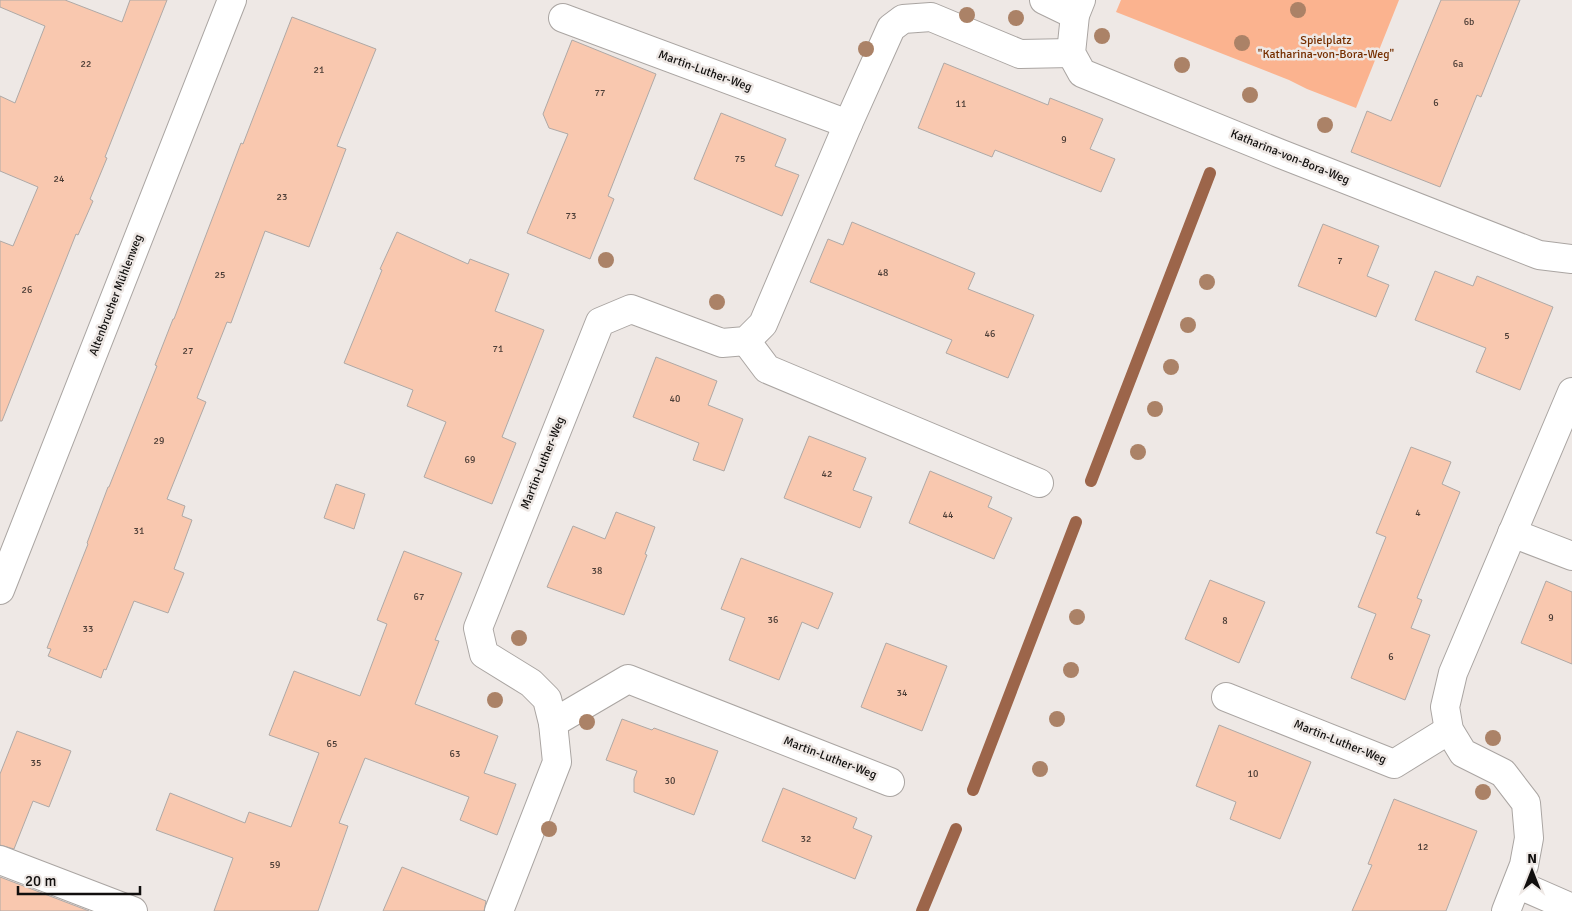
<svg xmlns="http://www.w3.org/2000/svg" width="1572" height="911" viewBox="0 0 1572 911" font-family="Signika,sans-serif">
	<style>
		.green { fill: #fbb38f }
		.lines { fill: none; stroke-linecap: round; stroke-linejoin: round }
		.stream { stroke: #9c654a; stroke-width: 12 }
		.building { fill: #f9c8af; stroke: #afa9a6 }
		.minor-casing { stroke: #aaa5a2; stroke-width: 30 }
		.minor { stroke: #fff; stroke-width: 28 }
		.tree { fill: #ab8267 }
		.labels { text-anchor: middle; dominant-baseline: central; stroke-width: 5; stroke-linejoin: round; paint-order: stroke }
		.number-label { font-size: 10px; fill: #4b3d36 }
		.park-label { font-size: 12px; fill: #752f00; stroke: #eee8e5 }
		.street-label { font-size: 12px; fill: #110f0e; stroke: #eee8e5 }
	</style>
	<rect width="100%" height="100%" fill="#eee8e5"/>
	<polygon class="green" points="1121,0 1399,0 1356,108 1307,89 1289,80 1116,12"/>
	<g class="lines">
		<g class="stream">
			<polyline points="1091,481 1210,173"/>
			<polyline points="973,790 1076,522"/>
			<polyline points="922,911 956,829"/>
		</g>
	</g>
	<g class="building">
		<polygon points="0,0 65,0 122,22 130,0 167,0 105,157 107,158 90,199 93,201 78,235 76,234 2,421 0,421 0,241 13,246 38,187 0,171 0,96 15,103 45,26 0,7"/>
		<polygon points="1441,0 1520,0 1481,97 1477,95 1440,187 1351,152 1367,111 1391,121"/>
		<polygon points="292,17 376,49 337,146 346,149 309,247 265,231 231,323 227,322 197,398 206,402 167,499 185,506 182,516 192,520 174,569 184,573 168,613 134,601 106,670 104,669 101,678 48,656 51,649 47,648 88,544 87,543 108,487 109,487 157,366 155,365 173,319 174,319 241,143 243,144"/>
		<polygon points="572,40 656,74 608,196 614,199 590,259 527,233 568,134 549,128 543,114"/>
		<polygon points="944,63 1048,105 1050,98 1103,119 1090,149 1115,159 1101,192 995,150 992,157 918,128"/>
		<polygon points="721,113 786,139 775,166 799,175 782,216 694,179"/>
		<polygon points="852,222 975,273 968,289 1034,315 1008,378 946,353 952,340 810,282 828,239 843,245"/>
		<polygon points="1323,224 1379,246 1367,276 1389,285 1376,317 1298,286"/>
		<polygon points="397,232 468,264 470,259 509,274 495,311 544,330 502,437 516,443 492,504 424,477 446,422 407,406 413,390 344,363 382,270 380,269"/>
		<polygon points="1435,271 1473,286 1477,276 1553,307 1520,390 1476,372 1486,348 1415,320"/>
		<polygon points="656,357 717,381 708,405 743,419 724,471 693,460 699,443 633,417"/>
		<polygon points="809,436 866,458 853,490 872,497 860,528 784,498"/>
		<polygon points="1411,447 1451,462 1442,484 1460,492 1417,598 1422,600 1411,628 1430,635 1405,700 1351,678 1376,614 1358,607 1386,537 1376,533"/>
		<polygon points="930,471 992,497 988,507 1012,518 994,559 909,523"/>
		<polygon points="336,484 365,494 354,529 324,518"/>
		<polygon points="616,512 655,527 645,554 647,555 624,615 547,587 573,526 605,539"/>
		<polygon points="404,551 462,573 435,640 439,641 415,704 498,736 484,773 516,784 497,835 460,820 469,797 365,758 339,823 348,826 318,911 214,911 233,858 156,830 170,793 245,823 249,812 291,827 319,753 269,735 294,671 360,696 387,624 377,620"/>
		<polygon points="741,558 833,593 818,629 802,622 779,680 729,660 745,618 721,609"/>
		<polygon points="1210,580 1265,602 1239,663 1185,639"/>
		<polygon points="1546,581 1572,592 1572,664 1521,643"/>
		<polygon points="886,643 947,666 922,731 861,707"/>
		<polygon points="622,719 652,730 654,728 718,751 694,815 634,792 634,779 637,771 606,760"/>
		<polygon points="1219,725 1311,762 1280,839 1230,819 1236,802 1196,786"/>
		<polygon points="17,731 71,751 49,807 33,801 14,849 0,845 0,774"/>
		<polygon points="783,788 857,818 853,828 872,836 855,879 762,841"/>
		<polygon points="1394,799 1477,831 1446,911 1352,911 1372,865 1368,864"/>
		<polygon points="402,867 486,901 484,911 383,911"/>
		<polygon points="0,877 89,911 0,911"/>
	</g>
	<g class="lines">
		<g class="minor-casing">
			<g id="minor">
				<polyline points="1044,0 1075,15"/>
				<polyline points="1081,0 1075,15 1071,53 1082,73 1281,154 1539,255 1572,259"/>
				<polyline points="563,18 848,124"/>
				<polyline points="746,341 767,369 1039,483"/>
				<polyline points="1512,533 1572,556"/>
				<polyline points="0,590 232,0"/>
				<polyline points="1226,697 1394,764 1449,730"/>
				<polyline points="553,723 628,679 890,782"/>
				<polyline points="0,860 133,911"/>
				<polyline points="1517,884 1572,908"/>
				<polyline points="499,911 557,762 553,723 547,699 531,683 484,654 478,628 600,322 631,309 722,343 746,341 763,324 848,124 891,28 903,19 931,17 1020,54 1071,53"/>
				<polyline points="1506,911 1524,865 1529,838 1526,803 1503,773 1463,753 1449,730 1445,707 1453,673 1572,392"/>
			</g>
		</g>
		<use href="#minor" class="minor"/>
	</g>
	<g class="tree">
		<circle cx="1298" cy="10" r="8"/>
		<circle cx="967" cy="15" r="8"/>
		<circle cx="1016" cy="18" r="8"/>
		<circle cx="1102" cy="36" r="8"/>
		<circle cx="1242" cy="43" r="8"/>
		<circle cx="866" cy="49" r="8"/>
		<circle cx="1182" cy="65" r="8"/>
		<circle cx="1250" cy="95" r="8"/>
		<circle cx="1325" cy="125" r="8"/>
		<circle cx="606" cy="260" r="8"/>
		<circle cx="1207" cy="282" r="8"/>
		<circle cx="717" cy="302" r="8"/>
		<circle cx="1188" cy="325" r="8"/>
		<circle cx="1171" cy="367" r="8"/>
		<circle cx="1155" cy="409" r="8"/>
		<circle cx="1138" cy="452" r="8"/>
		<circle cx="1077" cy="617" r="8"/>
		<circle cx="519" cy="638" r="8"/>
		<circle cx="1071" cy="670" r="8"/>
		<circle cx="495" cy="700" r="8"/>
		<circle cx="1057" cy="719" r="8"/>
		<circle cx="587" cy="722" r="8"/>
		<circle cx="1493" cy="738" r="8"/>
		<circle cx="1040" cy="769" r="8"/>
		<circle cx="1483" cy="792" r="8"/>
		<circle cx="549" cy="829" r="8"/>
	</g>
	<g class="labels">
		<g class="number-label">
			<text x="1469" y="22">6b</text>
			<text x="86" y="64">22</text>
			<text x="1458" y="64">6a</text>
			<text x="319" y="70">21</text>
			<text x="600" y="93">77</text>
			<text x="1436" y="103">6</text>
			<text x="961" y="104">11</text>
			<text x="1064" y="140">9</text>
			<text x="740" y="159">75</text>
			<text x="59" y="179">24</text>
			<text x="282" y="197">23</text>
			<text x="571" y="216">73</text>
			<text x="1340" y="261">7</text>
			<text x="883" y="273">48</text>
			<text x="220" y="275">25</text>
			<text x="27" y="290">26</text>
			<text x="990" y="334">46</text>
			<text x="1507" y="336">5</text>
			<text x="498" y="349">71</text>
			<text x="188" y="351">27</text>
			<text x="675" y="399">40</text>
			<text x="159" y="441">29</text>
			<text x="470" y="460">69</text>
			<text x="827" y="474">42</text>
			<text x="1418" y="513">4</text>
			<text x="948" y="515">44</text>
			<text x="139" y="531">31</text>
			<text x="597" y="571">38</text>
			<text x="419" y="597">67</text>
			<text x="1551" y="618">9</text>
			<text x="773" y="620">36</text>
			<text x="1225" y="621">8</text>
			<text x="88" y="629">33</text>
			<text x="1391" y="657">6</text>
			<text x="902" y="693">34</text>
			<text x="332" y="744">65</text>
			<text x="455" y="754">63</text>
			<text x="36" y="763">35</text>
			<text x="1253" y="774">10</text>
			<text x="670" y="781">30</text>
			<text x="806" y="839">32</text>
			<text x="1423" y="847">12</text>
			<text x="275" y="865">59</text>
		</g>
		<g class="park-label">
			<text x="1326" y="40">Spielplatz<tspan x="1326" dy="14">"Katharina-von-Bora-Weg"</tspan></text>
		</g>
		<g class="street-label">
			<text transform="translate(705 71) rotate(20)">Martin-Luther-Weg</text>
			<text transform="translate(1290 157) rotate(22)">Katharina-von-Bora-Weg</text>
			<text transform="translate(116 295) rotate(-69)">Altenbrucher Mühlenweg</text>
			<text transform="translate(543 463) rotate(-68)">Martin-Luther-Weg</text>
			<text transform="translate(1340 742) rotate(22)">Martin-Luther-Weg</text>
			<text transform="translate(830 758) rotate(21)">Martin-Luther-Weg</text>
		</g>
	</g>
	<g transform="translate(1532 871)" stroke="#eee8e5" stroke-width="4" paint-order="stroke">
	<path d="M0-4L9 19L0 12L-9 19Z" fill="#110f0e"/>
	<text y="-8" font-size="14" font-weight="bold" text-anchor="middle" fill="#110f0e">N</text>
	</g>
	<path d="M18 886v8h122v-8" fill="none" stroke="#110f0e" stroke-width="2.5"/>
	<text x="25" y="886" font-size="15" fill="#110f0e" stroke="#eee8e5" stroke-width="4" paint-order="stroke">20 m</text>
</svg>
